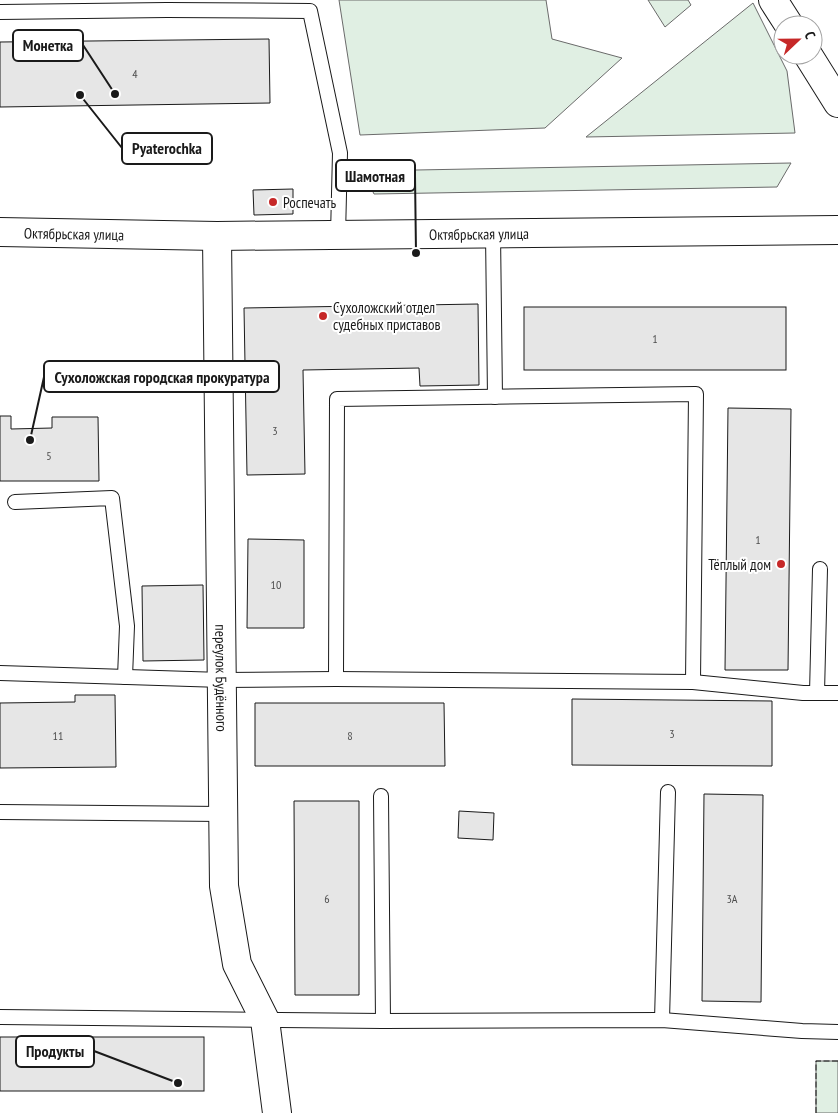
<svg xmlns="http://www.w3.org/2000/svg" width="838" height="1113" viewBox="0 0 838 1113" font-family="'PT Sans Narrow',sans-serif">
	<style>
		.green { fill: #e0efe3; stroke: #6a6a6a }
		.building { fill: #e6e6e6; stroke: #1a1a1a }
		.lines { fill: none; stroke-linecap: round; stroke-linejoin: round }
		.service-casing { stroke: #1a1a1a; stroke-width: 16 }
		.minor-casing { stroke: #1a1a1a; stroke-width: 30 }
		.tertiary-casing { stroke: #1a1a1a; stroke-width: 30 }
		.service { stroke: #fff; stroke-width: 14 }
		.minor { stroke: #fff; stroke-width: 28 }
		.tertiary { stroke: #fff; stroke-width: 28 }
		.fence { stroke: #1a1a1a; stroke-width: 1; stroke-dasharray: 6 2.5; stroke-linecap: butt }
		.poi-dot { fill: #c62828; stroke: #fff; stroke-width: 2 }
		.labels { text-anchor: middle; dominant-baseline: central; stroke-width: 4; stroke-linejoin: round; paint-order: stroke }
		.number-label { font-size: 12px; fill: #4d4d4d }
		.poi-label { font-size: 15px; fill: #1a1a1a; stroke: #fff; text-anchor: start }
		.street-label { font-size: 15px; fill: #1a1a1a; stroke: #fff }
		.leader { fill: none; stroke: #1a1a1a; stroke-width: 2 }
		.callout-dot { fill: #1a1a1a; stroke: #fff; stroke-width: 2 }
		.callout { fill: #fff; stroke: #1a1a1a; stroke-width: 2 }
		.callout-label { font-size: 16px; text-anchor: middle; font-weight: bold; fill: #1a1a1a }
	</style>
	<rect width="100%" height="100%" fill="#fff"/>
	<g class="green">
		<polygon points="339,0 546,0 552,39 622,58 545,128 360,135"/>
		<polygon points="648,0 688,0 691,5 665,27"/>
		<polygon points="753,3 787,71 795,133 586,137"/>
		<polygon points="791,163 777,187 374,194 363,171"/>
		<rect x="816" y="1061" width="22" height="52"/>
	</g>
	<g class="building">
		<polygon points="269,39 270,103 0,107 0,42"/>
		<polygon points="293,189 293,214 254,215 253,190"/>
		<polygon points="478,304 479,385 420,386 419,368 303,370 305,474 247,475 244,308"/>
		<rect x="524" y="307" width="262" height="63"/>
		<polygon points="728,408 791,409 788,670 725,670"/>
		<polygon points="0,416 11,416 11,429 52,428 52,417 98,417 99,481 0,481"/>
		<polygon points="248,539 304,540 304,628 247,628"/>
		<polygon points="203,585 204,660 143,661 142,586"/>
		<polygon points="75,695 115,695 116,767 0,768 0,703 75,702"/>
		<polygon points="572,699 772,701 772,766 572,765"/>
		<polygon points="255,703 444,703 445,766 255,766"/>
		<polygon points="704,794 763,795 761,1002 702,1001"/>
		<polygon points="294,801 359,801 359,995 295,995"/>
		<polygon points="459,811 494,813 493,840 458,838"/>
		<rect x="0" y="1037" width="204" height="54"/>
	</g>
	<g class="lines">
		<g class="service-casing">
			<g id="service">
				<polyline points="0,12 167,10 310,11 340,153 338,235"/>
				<polyline points="493,233 495,397"/>
				<polyline points="15,502 112,498 127,626 125,677"/>
				<polyline points="0,673 222,680 336,679 693,682 803,693 838,693"/>
				<polyline points="336,679 337,399 696,394 693,682"/>
				<polyline points="817,693 820,569"/>
				<polyline points="381,796 383,1021"/>
				<polyline points="0,812 223,814"/>
				<polyline points="0,1017 383,1021 662,1020 802,1031 838,1032"/>
				<polyline points="662,1020 668,792"/>
			</g>
		</g>
		<g class="minor-casing">
			<g id="minor">
				<path id="s1" d="M 217,236 L 224,886 L 237,964 L 265,1020 L 277,1113"/>
			</g>
		</g>
		<g class="tertiary-casing">
			<g id="tertiary">
				<polyline points="773,0 789,25"/>
				<polyline points="808,55 838,103"/>
				<path id="s2" d="M 0,232 L 217,236 L 838,230"/>
			</g>
		</g>
		<use href="#service" class="service"/>
		<use href="#minor" class="minor"/>
		<use href="#tertiary" class="tertiary"/>
		<polyline class="fence" points="816,1113 816,1061 838,1061"/>
	</g>
	<g class="poi-dot">
		<circle cx="273" cy="202" r="5"/>
		<circle cx="323" cy="316" r="5"/>
		<circle cx="781" cy="564" r="5"/>
	</g>
	<g class="labels">
		<g class="number-label">
			<text x="135" y="73">4</text>
			<text x="655" y="338">1</text>
			<text x="275" y="430">3</text>
			<text x="49" y="455">5</text>
			<text x="758" y="539">1</text>
			<text x="276" y="584">10</text>
			<text x="672" y="733">3</text>
			<text x="58" y="735">11</text>
			<text x="350" y="735">8</text>
			<text x="327" y="898">6</text>
			<text x="732" y="898">3А</text>
		</g>
		<g class="poi-label">
			<text x="283" y="202">Роспечать</text>
			<text x="333" y="307">Сухоложский отдел<tspan x="333" dy="17">судебных приставов</tspan></text>
			<text x="771" y="564" text-anchor="end">Тёплый дом</text>
		</g>
		<g class="street-label">
			<text stroke="none"><textPath href="#s2" startOffset="74">Октябрьская улица</textPath></text>
			<text stroke="none"><textPath href="#s2" startOffset="479">Октябрьская улица</textPath></text>
			<text stroke="none"><textPath href="#s1" startOffset="442">переулок Будённого</textPath></text>
		</g>
	</g>
	<path class="leader" d="M115 94L83 45M80 95L122 148M416 253L415 176M30 440L44 377M178 1083L94 1051"/>
	<g class="callout-dot">
		<circle cx="115" cy="94" r="5"/>
		<circle cx="80" cy="95" r="5"/>
		<circle cx="416" cy="253" r="5"/>
		<circle cx="30" cy="440" r="5"/>
		<circle cx="178" cy="1083" r="5"/>
	</g>
	<g class="callout">
		<rect x="13" y="30" width="70" height="31" rx="5"/>
		<rect x="122" y="133" width="90" height="31" rx="5"/>
		<rect x="336" y="160" width="79" height="31" rx="5"/>
		<rect x="44" y="361" width="235" height="31" rx="5"/>
		<rect x="16" y="1036" width="78" height="31" rx="5"/>
	</g>
	<g class="callout-label">
		<text x="48" y="51">Монетка</text>
		<text x="167" y="154">Pyaterochka</text>
		<text x="375" y="182">Шамотная</text>
		<text x="162" y="383">Сухоложская городская прокуратура</text>
		<text x="55" y="1057">Продукты</text>
	</g>
	<g transform="translate(798 40) rotate(68)"><circle r="24" fill="#ffffff" stroke="#a3a3a3"/>
	<path d="M0-4L9 19L0 12L-9 19Z" fill="#c62828"/>
	<text y="-8" font-size="14" font-weight="bold" text-anchor="middle" fill="#1a1a1a">С</text>
	</g>
</svg>
